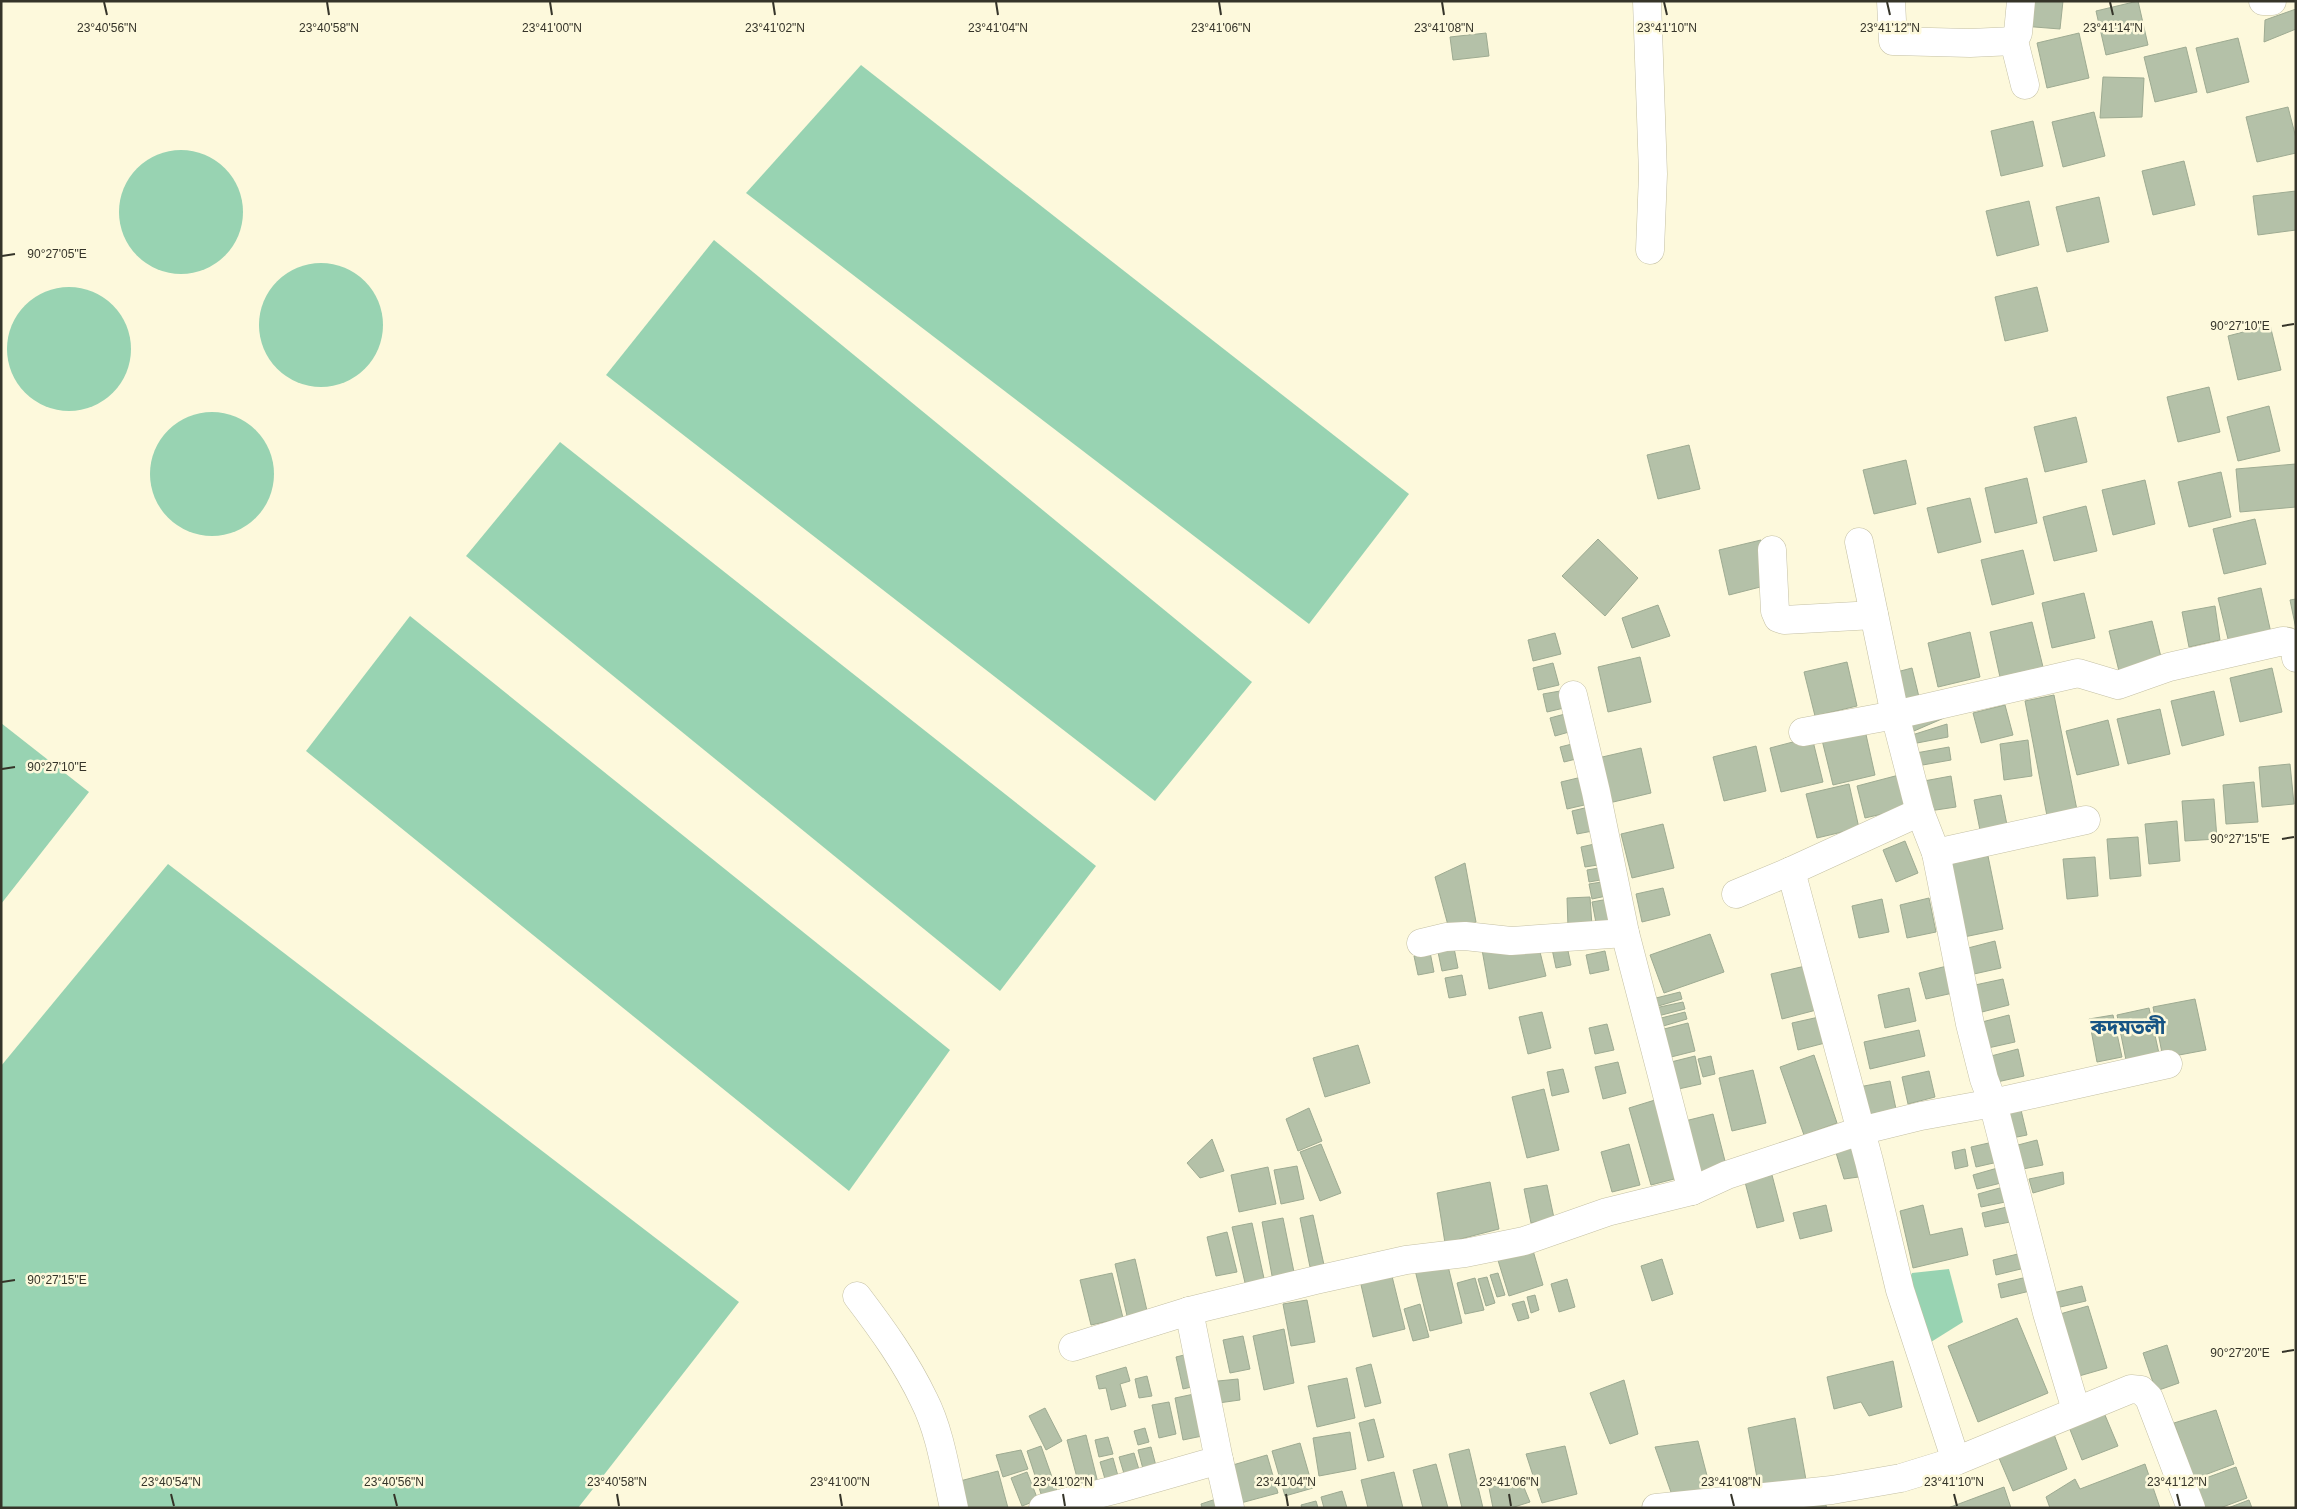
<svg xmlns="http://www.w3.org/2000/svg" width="2297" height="1509" viewBox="0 0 2297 1509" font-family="Helvetica,'Noto Sans Bengali',sans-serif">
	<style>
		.water { fill: #98d3b2 }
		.building { fill: #b4c1a8; stroke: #9eab92 }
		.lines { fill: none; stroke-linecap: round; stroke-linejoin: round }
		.street-casing { stroke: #c4c0a4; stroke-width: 29 }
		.street { stroke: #fff; stroke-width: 28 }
		.ticks { fill: none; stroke: #353429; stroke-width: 2 }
		.labels { text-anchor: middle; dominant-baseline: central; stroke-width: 5; stroke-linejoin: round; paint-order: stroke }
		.district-label { font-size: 20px; font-weight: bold; fill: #175484; stroke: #fdf9dc }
		.ticks-label { font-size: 12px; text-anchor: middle; fill: #353429; stroke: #fdf9dc; stroke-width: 5; stroke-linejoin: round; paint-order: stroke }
	</style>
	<rect width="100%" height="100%" fill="#fdf9dc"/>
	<g class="water">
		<polygon points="861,65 1409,494 1309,624 746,193"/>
		<circle cx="181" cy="212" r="62"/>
		<polygon points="714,240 1252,682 1155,801 606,375"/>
		<circle cx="321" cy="325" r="62"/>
		<circle cx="69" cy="349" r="62"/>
		<circle cx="212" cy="474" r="62"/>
		<polygon points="560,442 1096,866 1000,991 466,556"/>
		<polygon points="410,616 950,1050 849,1191 306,751"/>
		<polygon points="1,723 89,792 1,904"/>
		<polygon points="168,864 739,1302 578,1508 1,1508 1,1066"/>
		<polygon points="1949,1269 1963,1322 1931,1342 1909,1279 1912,1273"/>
	</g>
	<g class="building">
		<polygon points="2024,1 2063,1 2060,29 2022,26"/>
		<polygon points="2138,1 2148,45 2106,55 2096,11"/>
		<polygon points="2296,9 2296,29 2264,42 2265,20"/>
		<polygon points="1486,33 1489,56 1453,60 1450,37"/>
		<polygon points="2079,33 2089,78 2047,88 2037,43"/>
		<polygon points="2238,38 2249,82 2207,93 2196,48"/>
		<polygon points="2186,47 2197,92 2155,102 2144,57"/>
		<polygon points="2103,77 2144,78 2142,117 2100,118"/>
		<polygon points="2288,107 2296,138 2296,153 2257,162 2246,117"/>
		<polygon points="2094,112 2105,156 2063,167 2052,122"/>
		<polygon points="2033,121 2043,166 2001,176 1991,131"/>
		<polygon points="2184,161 2195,205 2153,215 2142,171"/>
		<polygon points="2296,191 2296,230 2258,235 2253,196"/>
		<polygon points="2099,197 2109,242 2067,252 2056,207"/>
		<polygon points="2029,201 2039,245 1997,256 1986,211"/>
		<polygon points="2037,287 2048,331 2005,341 1995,297"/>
		<polygon points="2270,325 2281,370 2238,380 2228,336"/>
		<polygon points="2209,387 2220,432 2178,442 2167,397"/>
		<polygon points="2269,406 2280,451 2238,461 2227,417"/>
		<polygon points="2076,417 2087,462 2045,472 2034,427"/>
		<polygon points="1689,445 1700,489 1658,499 1647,455"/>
		<polygon points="1906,460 1916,504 1874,514 1863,470"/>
		<polygon points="2296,464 2296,507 2240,512 2236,469"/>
		<polygon points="2221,472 2231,517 2189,527 2178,482"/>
		<polygon points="2027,478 2037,523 1995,533 1985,488"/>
		<polygon points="2145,480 2155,524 2113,535 2102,490"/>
		<polygon points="1970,498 1981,542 1938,553 1927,508"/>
		<polygon points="2086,506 2097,551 2054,561 2043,517"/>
		<polygon points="2255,519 2266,564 2224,574 2213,529"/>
		<polygon points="1598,539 1638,578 1605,616 1562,576"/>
		<polygon points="1761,540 1772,584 1729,595 1719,550"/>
		<polygon points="2023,550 2034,594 1992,605 1981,560"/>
		<polygon points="2261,588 2271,633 2229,643 2218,598"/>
		<polygon points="2084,593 2095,638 2052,648 2042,603"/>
		<polygon points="2296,599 2296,629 2290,600"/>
		<polygon points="1658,605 1670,636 1632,648 1622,618"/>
		<polygon points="2215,606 2220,640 2189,647 2182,612"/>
		<polygon points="2152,621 2163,665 2120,675 2109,631"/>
		<polygon points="2032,622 2043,667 2000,677 1990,632"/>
		<polygon points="1970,632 1980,677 1938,687 1928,643"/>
		<polygon points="1555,633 1561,654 1533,661 1528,640"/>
		<polygon points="1640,657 1651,702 1608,712 1598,667"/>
		<polygon points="1847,662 1857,706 1815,716 1804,672"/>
		<polygon points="1553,663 1559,685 1538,690 1533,668"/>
		<polygon points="1912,668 1919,697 1896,703 1889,674"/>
		<polygon points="2272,668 2282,712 2240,722 2230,678"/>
		<polygon points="1560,691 1564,708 1547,712 1543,694"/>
		<polygon points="2214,691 2224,735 2182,746 2171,701"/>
		<polygon points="2054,695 2077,810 2047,816 2025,701"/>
		<polygon points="2005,705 2013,735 1981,743 1973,713"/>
		<polygon points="2160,709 2170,754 2128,764 2117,719"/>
		<polygon points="1941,712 1944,718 1914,731 1908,720"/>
		<polygon points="1565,714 1569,732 1555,736 1550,718"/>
		<polygon points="2108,720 2119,765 2077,775 2066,731"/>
		<polygon points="1947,724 1948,737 1912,744 1912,735"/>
		<polygon points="1865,730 1875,775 1833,785 1822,740"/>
		<polygon points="1812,737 1823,782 1781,792 1770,748"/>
		<polygon points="2028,740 2032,776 2004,780 2000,744"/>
		<polygon points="1572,744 1576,759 1564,762 1560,747"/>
		<polygon points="1756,746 1766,791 1724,801 1713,757"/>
		<polygon points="1949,747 1951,760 1917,766 1916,753"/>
		<polygon points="1641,748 1651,793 1609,803 1598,758"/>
		<polygon points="2290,764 2294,804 2262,807 2259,767"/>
		<polygon points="1899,775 1908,808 1865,818 1857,786"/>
		<polygon points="1586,776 1593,803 1567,809 1561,782"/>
		<polygon points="1951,776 1956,807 1929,811 1924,781"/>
		<polygon points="2254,782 2258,822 2226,824 2223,785"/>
		<polygon points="1849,784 1859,828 1817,838 1806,794"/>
		<polygon points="2001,795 2007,825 1980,830 1974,800"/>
		<polygon points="2214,799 2217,839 2185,841 2182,801"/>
		<polygon points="1593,806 1598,830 1577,834 1572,811"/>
		<polygon points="2177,821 2180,861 2149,864 2145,824"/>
		<polygon points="1663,824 1674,868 1632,878 1621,834"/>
		<polygon points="2138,837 2141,876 2110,879 2107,839"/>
		<polygon points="1905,841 1918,873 1896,882 1883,850"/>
		<polygon points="1599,843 1604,864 1585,867 1581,847"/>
		<polygon points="1988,856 2003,929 1959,938 1944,865"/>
		<polygon points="2095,857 2098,896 2067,899 2063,859"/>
		<polygon points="1465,863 1476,922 1449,929 1435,877"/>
		<polygon points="1605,867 1606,879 1589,882 1587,870"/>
		<polygon points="1608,881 1611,895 1592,899 1589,884"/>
		<polygon points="1663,888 1670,915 1642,922 1636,894"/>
		<polygon points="1590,897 1592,926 1568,927 1567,898"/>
		<polygon points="1614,898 1620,926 1597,928 1592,902"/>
		<polygon points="1929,898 1936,932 1907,938 1900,905"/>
		<polygon points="1882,899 1889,932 1859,938 1852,906"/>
		<polygon points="1710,934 1724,972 1664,993 1650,955"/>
		<polygon points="1995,941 2001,968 1974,974 1968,948"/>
		<polygon points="1481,944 1539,948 1546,976 1489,989"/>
		<polygon points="1567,946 1571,965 1556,968 1552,949"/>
		<polygon points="1454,948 1458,968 1442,971 1438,952"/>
		<polygon points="1605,951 1609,970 1590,974 1586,955"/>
		<polygon points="1430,952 1434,972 1418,975 1414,956"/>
		<polygon points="1814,964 1824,1008 1782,1019 1771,974"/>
		<polygon points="1947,966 1953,993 1926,999 1919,973"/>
		<polygon points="1462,975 1466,995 1449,998 1445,978"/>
		<polygon points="2003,979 2009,1005 1982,1012 1975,985"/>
		<polygon points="1909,988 1916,1021 1885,1028 1878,995"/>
		<polygon points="1680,992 1682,999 1655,1007 1652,999"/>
		<polygon points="2195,999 2206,1050 2163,1058 2153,1007"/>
		<polygon points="1683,1002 1685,1009 1658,1016 1655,1008"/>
		<polygon points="2149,1008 2160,1058 2127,1065 2117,1015"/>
		<polygon points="1542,1012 1551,1048 1528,1054 1519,1017"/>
		<polygon points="1685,1012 1687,1019 1660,1027 1657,1019"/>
		<polygon points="2009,1015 2015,1042 1988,1048 1982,1022"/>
		<polygon points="2113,1015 2122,1057 2097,1062 2089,1019"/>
		<polygon points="1819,1017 1825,1043 1798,1050 1792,1023"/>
		<polygon points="1688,1023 1695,1051 1667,1058 1660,1030"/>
		<polygon points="1607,1024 1614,1050 1595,1054 1589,1028"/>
		<polygon points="1919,1030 1925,1056 1870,1069 1864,1042"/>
		<polygon points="1358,1045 1370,1083 1325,1097 1313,1058"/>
		<polygon points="2018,1049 2024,1076 1997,1082 1991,1056"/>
		<polygon points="1814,1055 1837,1123 1804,1135 1780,1067"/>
		<polygon points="1695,1056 1701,1084 1674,1090 1667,1063"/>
		<polygon points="1711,1056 1715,1074 1703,1077 1698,1059"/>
		<polygon points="1618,1062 1626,1093 1603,1099 1595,1067"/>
		<polygon points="1563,1069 1569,1092 1552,1096 1547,1072"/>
		<polygon points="1753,1070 1766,1123 1732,1131 1719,1078"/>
		<polygon points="1929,1071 1935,1097 1908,1104 1902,1077"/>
		<polygon points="1890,1081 1896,1109 1865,1115 1859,1087"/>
		<polygon points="1544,1089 1559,1150 1527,1158 1512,1097"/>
		<polygon points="1655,1100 1678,1178 1651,1185 1629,1108"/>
		<polygon points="1309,1108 1322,1141 1298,1151 1286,1119"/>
		<polygon points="2021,1110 2027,1135 2007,1139 2002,1114"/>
		<polygon points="1713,1114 1726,1165 1699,1172 1685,1121"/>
		<polygon points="1212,1139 1224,1171 1200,1178 1187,1163"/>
		<polygon points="1854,1139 1866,1176 1844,1179 1834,1146"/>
		<polygon points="2037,1140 2043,1165 2023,1169 2018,1145"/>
		<polygon points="1993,1142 1998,1162 1976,1167 1971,1147"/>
		<polygon points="1321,1144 1341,1193 1320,1201 1300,1152"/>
		<polygon points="1629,1144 1640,1185 1612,1192 1601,1152"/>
		<polygon points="1965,1149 1968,1166 1955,1169 1952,1152"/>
		<polygon points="1297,1166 1304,1199 1281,1204 1274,1170"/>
		<polygon points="1268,1167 1276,1204 1239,1212 1231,1175"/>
		<polygon points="2001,1167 2005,1182 1977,1189 1973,1175"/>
		<polygon points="2063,1172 2064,1184 2033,1193 2029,1179"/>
		<polygon points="1772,1175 1784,1221 1757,1228 1745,1182"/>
		<polygon points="1490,1182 1499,1229 1445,1243 1437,1193"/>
		<polygon points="1547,1185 1554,1218 1531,1223 1524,1189"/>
		<polygon points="2007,1186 2010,1201 1981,1207 1978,1194"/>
		<polygon points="1826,1205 1832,1231 1800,1239 1793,1213"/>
		<polygon points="1923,1205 1930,1235 1962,1228 1968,1255 1913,1268 1900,1211"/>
		<polygon points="2011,1206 2015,1221 1985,1227 1982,1213"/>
		<polygon points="1313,1215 1324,1265 1310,1267 1300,1218"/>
		<polygon points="1283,1218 1295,1277 1273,1281 1262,1222"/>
		<polygon points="1252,1223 1265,1283 1246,1287 1232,1227"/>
		<polygon points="1227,1232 1237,1272 1216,1276 1207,1237"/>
		<polygon points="1532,1247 1543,1285 1509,1296 1497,1257"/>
		<polygon points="2022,1253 2025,1268 1996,1275 1993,1260"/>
		<polygon points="1135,1259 1148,1315 1128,1320 1115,1264"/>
		<polygon points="1662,1259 1673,1294 1652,1301 1641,1266"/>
		<polygon points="1447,1262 1462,1323 1430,1331 1415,1270"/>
		<polygon points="1390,1268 1405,1329 1373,1337 1359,1276"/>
		<polygon points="1112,1273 1123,1318 1091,1325 1080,1280"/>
		<polygon points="1498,1273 1505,1295 1497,1297 1490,1275"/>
		<polygon points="1487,1277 1495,1303 1486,1306 1478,1279"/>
		<polygon points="2027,1277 2030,1291 2001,1298 1998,1284"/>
		<polygon points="1475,1278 1484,1310 1465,1314 1457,1283"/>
		<polygon points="1567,1279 1575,1307 1559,1312 1551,1284"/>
		<polygon points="2082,1286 2086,1301 2056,1308 2053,1293"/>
		<polygon points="1535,1295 1539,1310 1531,1313 1527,1297"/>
		<polygon points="1307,1300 1315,1342 1291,1346 1283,1304"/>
		<polygon points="1524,1301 1529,1318 1518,1321 1512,1304"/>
		<polygon points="1420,1304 1429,1337 1413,1341 1404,1309"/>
		<polygon points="2088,1306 2107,1368 2072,1378 2053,1316"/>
		<polygon points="2017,1318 2048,1393 1978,1422 1948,1346"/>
		<polygon points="1284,1329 1294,1383 1264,1390 1253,1336"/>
		<polygon points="1243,1336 1250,1369 1230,1373 1223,1340"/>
		<polygon points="2167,1345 2179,1383 2156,1391 2143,1353"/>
		<polygon points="1192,1353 1200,1385 1183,1389 1176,1357"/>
		<polygon points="1893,1361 1902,1407 1869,1416 1861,1402 1834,1409 1827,1377"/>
		<polygon points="1371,1364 1381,1403 1365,1407 1356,1368"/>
		<polygon points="1126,1367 1130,1381 1120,1384 1126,1406 1111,1410 1106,1388 1099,1389 1096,1376"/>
		<polygon points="1147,1376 1152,1396 1139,1398 1135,1379"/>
		<polygon points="1347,1378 1355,1418 1317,1427 1308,1386"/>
		<polygon points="1238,1379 1240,1400 1211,1404 1208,1382"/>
		<polygon points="1624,1380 1638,1434 1610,1444 1590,1393"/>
		<polygon points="1199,1393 1207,1435 1183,1440 1175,1398"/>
		<polygon points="1169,1402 1176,1434 1159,1438 1152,1405"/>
		<polygon points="1045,1408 1062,1441 1046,1450 1029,1416"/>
		<polygon points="2102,1408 2118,1446 2082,1460 2067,1422"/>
		<polygon points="2216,1410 2234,1464 2194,1479 2174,1423"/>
		<polygon points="1795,1418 1806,1480 1759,1489 1748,1428"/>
		<polygon points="1374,1419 1384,1457 1368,1461 1359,1423"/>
		<polygon points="1145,1428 1149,1442 1138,1445 1134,1431"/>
		<polygon points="2052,1429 2067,1469 2013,1491 1996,1451"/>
		<polygon points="1350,1432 1356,1469 1319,1476 1313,1438"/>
		<polygon points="1086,1435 1098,1483 1080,1489 1067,1440"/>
		<polygon points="1108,1437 1113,1454 1099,1457 1095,1440"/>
		<polygon points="1698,1441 1711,1491 1672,1495 1655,1447"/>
		<polygon points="1300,1443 1313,1488 1285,1496 1272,1451"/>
		<polygon points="1041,1446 1058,1494 1043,1500 1027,1451"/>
		<polygon points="1565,1446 1577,1494 1542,1503 1526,1454"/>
		<polygon points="1151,1447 1156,1466 1143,1469 1138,1450"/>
		<polygon points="1469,1449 1483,1508 1462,1508 1449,1454"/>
		<polygon points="1021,1450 1028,1469 1003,1477 996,1455"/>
		<polygon points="1134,1453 1140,1473 1125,1477 1119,1457"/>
		<polygon points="1267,1455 1278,1493 1237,1504 1226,1467"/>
		<polygon points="1113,1458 1118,1476 1105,1479 1100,1462"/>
		<polygon points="1436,1464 1448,1508 1423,1508 1413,1470"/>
		<polygon points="2145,1464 2160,1508 2050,1508 2046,1497 2075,1479 2080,1489"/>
		<polygon points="2236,1467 2247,1498 2220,1508 2205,1508 2195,1482"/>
		<polygon points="998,1471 1008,1508 968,1508 960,1481"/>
		<polygon points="1027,1472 1038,1500 1022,1506 1011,1478"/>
		<polygon points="1394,1472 1403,1508 1368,1508 1361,1480"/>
		<polygon points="1520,1478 1530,1502 1511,1508 1493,1508 1489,1488"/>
		<polygon points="2004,1487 2011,1508 1948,1508"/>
		<polygon points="1342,1491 1347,1508 1324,1508 1321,1497"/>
		<polygon points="1222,1497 1225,1508 1202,1508 1201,1504"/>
		<polygon points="1823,1498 1827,1508 1793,1508"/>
		<polygon points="2249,1500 2252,1508 2228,1508"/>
		<polygon points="1316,1501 1318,1508 1302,1508 1301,1505"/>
	</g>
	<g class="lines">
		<g class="street-casing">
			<g id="street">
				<polyline points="1647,1 1653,174 1650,250"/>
				<polyline points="1891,1 1893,41 1970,43 2014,41"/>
				<polyline points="2021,1 2018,33 2014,41 2025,85"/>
				<polyline points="2263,1 2272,1"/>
				<polyline points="1859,542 1895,715 1920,812 1936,853 1970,1024 1984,1079 1993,1103 2168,1064"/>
				<polyline points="1772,550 1775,611 1778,618 1784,620 1874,615"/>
				<polyline points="1573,695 1596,792 1625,933 1692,1191"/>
				<path d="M 1803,732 L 1895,715 L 2078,673 L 2118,685 L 2169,667 L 2283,641 C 2293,641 2295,649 2296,658"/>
				<polyline points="1936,853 2086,820"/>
				<polyline points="1791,871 1869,1161 1900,1290 1956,1461"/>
				<polyline points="1736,894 1791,871 1920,812"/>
				<polyline points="1421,943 1446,937 1465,936 1511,941 1625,933"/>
				<path d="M 857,1296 C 882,1329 906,1362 924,1400 C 940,1431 946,1473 954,1508"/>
				<polyline points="1073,1347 1189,1311 1316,1280 1406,1260 1465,1253 1524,1241 1607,1212 1692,1191 1727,1175 1860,1131 1921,1116 1993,1103 2047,1313 2076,1410"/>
				<polyline points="1219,1460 1230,1508"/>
				<polyline points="1043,1508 1114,1490 1219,1460 1189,1311"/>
				<polyline points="1656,1508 1832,1490 1901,1478 1956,1461 2131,1389 2141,1390 2149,1398 2191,1508"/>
			</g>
		</g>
		<use href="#street" class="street"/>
	</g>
	<path class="ticks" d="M 104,2 L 107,15M 327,2 L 329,15M 550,2 L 552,15M 773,2 L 775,15M 996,2 L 998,15M 1219,2 L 1221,15M 1442,2 L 1444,15M 1664,2 L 1667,15M 1887,2 L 1890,15M 2110,2 L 2113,15M 2,256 L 15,254M 2282,326 L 2294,324M 2,769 L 15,767M 2282,839 L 2294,837M 2,1282 L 15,1280M 2282,1352 L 2294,1350M 171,1494 L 174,1506M 394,1494 L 397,1506M 617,1494 L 619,1506M 840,1494 L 842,1506M 1063,1494 L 1065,1506M 1286,1494 L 1288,1506M 1509,1494 L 1511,1506M 1731,1494 L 1734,1506M 1954,1494 L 1957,1506M 2177,1494 L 2180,1506"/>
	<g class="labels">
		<g class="district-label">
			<text x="2128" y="1027">কদমতলী</text>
		</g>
	</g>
	<g class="ticks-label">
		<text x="107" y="32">23°40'56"N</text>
		<text x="329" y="32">23°40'58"N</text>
		<text x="552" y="32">23°41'00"N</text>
		<text x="775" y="32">23°41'02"N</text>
		<text x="998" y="32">23°41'04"N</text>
		<text x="1221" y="32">23°41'06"N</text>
		<text x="1444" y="32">23°41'08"N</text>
		<text x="1667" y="32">23°41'10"N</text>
		<text x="1890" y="32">23°41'12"N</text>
		<text x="2113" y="32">23°41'14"N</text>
		<text x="57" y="258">90°27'05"E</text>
		<text x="2240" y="330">90°27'10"E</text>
		<text x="57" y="771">90°27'10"E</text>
		<text x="2240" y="843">90°27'15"E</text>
		<text x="57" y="1284">90°27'15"E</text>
		<text x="2240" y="1357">90°27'20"E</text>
		<text x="171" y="1486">23°40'54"N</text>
		<text x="394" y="1486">23°40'56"N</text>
		<text x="617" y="1486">23°40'58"N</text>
		<text x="840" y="1486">23°41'00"N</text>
		<text x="1063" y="1486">23°41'02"N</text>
		<text x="1286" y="1486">23°41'04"N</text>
		<text x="1509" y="1486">23°41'06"N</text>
		<text x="1731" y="1486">23°41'08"N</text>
		<text x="1954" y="1486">23°41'10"N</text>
		<text x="2177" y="1486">23°41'12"N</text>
	</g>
	<rect width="2297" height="1509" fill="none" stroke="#353429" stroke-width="5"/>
</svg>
